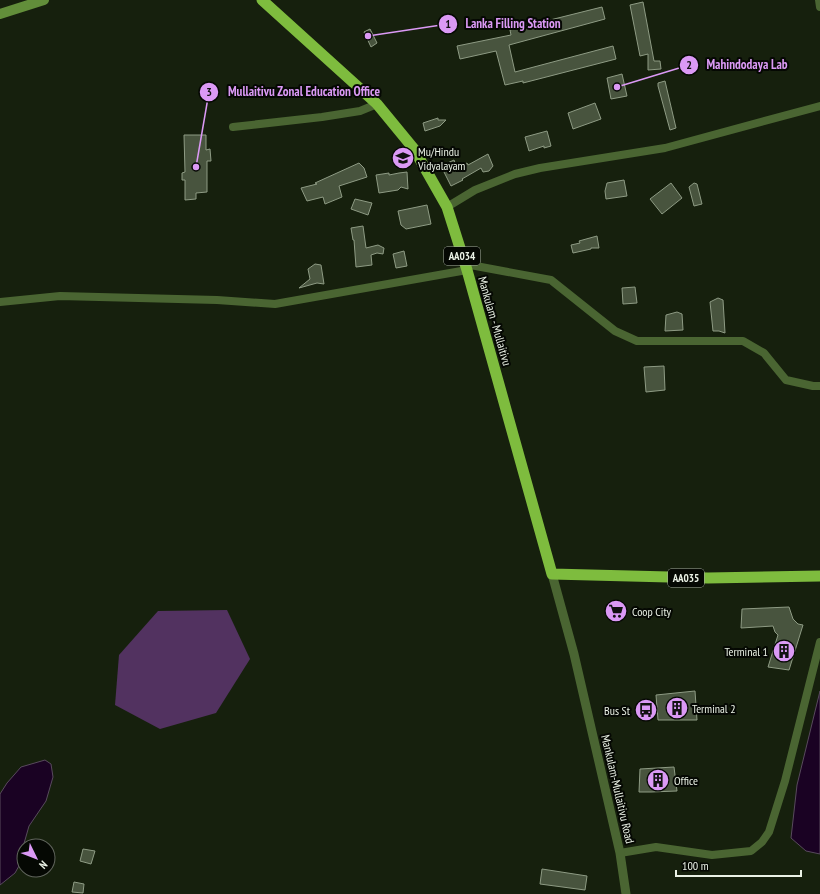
<svg xmlns="http://www.w3.org/2000/svg" width="820" height="894" viewBox="0 0 820 894" font-family="'PT Sans Narrow',sans-serif">
	<style>
		.green { fill: #523260 }
		.water { fill: #1a0223; stroke: #584a5d }
		.building { fill: #48543e; stroke: #8e9b84 }
		.lines { fill: none; stroke-linecap: round; stroke-linejoin: round }
		.minor { stroke: #4a6532; stroke-width: 8 }
		.tertiary { stroke: #4a6532; stroke-width: 9 }
		.secondary { stroke: #628e3a; stroke-width: 10 }
		.trunk { stroke: #7ebc3e; stroke-width: 11 }
		.labels { text-anchor: middle; dominant-baseline: central; stroke-width: 4; stroke-linejoin: round; paint-order: stroke }
		.shield { fill: #050803; stroke: #a5aba1; stroke-width: 1 }
		.shield-label { font-size: 11px; font-weight: bold; fill: #eaf1e5 }
		.poi-label { font-size: 12px; fill: #eaf1e5; stroke: #050803; text-anchor: start }
		.street-label { font-size: 12px; fill: #eaf1e5; stroke: #050803 }
		.leader { fill: none; stroke: #db99f5; stroke-width: 1.5 }
		.callout-dot { fill: #db99f5; stroke: #050803; stroke-width: 1.5 }
		.mark-label { font-size: 12px; text-anchor: middle; font-weight: bold; fill: #111 }
		.callout-label { font-size: 13px; text-anchor: middle; font-weight: bold; fill: #db99f5; stroke: #050803; stroke-width: 4; stroke-linejoin: round; paint-order: stroke }
	</style>
	<rect width="100%" height="100%" fill="#16200d"/>
	<polygon class="green" points="227,610 250,659 216,713 160,729 115,705 119,655 158,611"/>
	<g class="water">
		<polygon points="820,691 820,854 806,851 791,838 797,785"/>
		<polygon points="45,760 51,764 53,777 46,801 29,826 21,854 20,864 15,873 0,885 0,794 7,783 21,767"/>
	</g>
	<g class="building">
		<polygon points="643,2 654,61 660,61 661,69 648,70 648,54 640,56 630,5"/>
		<polygon points="602,7 605,19 509,45 515,72 613,46 616,59 523,83 523,81 505,85 496,51 460,59 457,46 511,35 510,30"/>
		<polygon points="370,29 377,43 371,47 364,32"/>
		<polygon points="622,74 627,96 611,99 607,78"/>
		<polygon points="665,81 676,128 670,130 658,86 658,83"/>
		<polygon points="595,103 601,119 573,129 568,113"/>
		<polygon points="438,118 438,120 446,120 440,126 425,131 423,123"/>
		<polygon points="547,131 551,146 544,148 544,146 529,151 525,137"/>
		<polygon points="184,135 206,135 206,150 210,149 211,161 207,161 207,192 196,193 196,199 185,200 185,180 182,180 182,173 185,172"/>
		<polygon points="488,154 493,166 489,171 483,172 481,168 462,179 463,180 451,186 441,166 454,160 457,168 467,163 468,165"/>
		<polygon points="359,163 364,168 367,177 339,186 342,197 325,204 323,197 307,201 301,188 317,184 315,183"/>
		<polygon points="407,172 408,189 401,187 398,190 379,193 376,175 389,173 389,175 399,173"/>
		<polygon points="624,180 627,196 606,199 605,191 607,183"/>
		<polygon points="671,183 682,198 662,214 650,199"/>
		<polygon points="694,183 697,184 702,204 694,206 689,187"/>
		<polygon points="355,199 372,203 368,215 351,209"/>
		<polygon points="427,205 431,224 406,229 401,225 398,211"/>
		<polygon points="363,226 366,248 378,245 384,248 383,254 377,253 371,255 372,265 356,267 354,240 353,240 351,228"/>
		<polygon points="597,236 599,248 591,248 591,249 573,253 571,245 580,243 579,241"/>
		<polygon points="404,251 407,266 396,268 393,254"/>
		<polygon points="315,264 321,265 324,284 317,283 299,288 310,279 308,269"/>
		<polygon points="635,287 637,303 623,304 622,288"/>
		<polygon points="718,298 723,300 725,333 719,331 713,331 710,302"/>
		<polygon points="677,312 682,314 683,330 665,331 666,315"/>
		<polygon points="664,366 665,390 646,392 644,367"/>
		<polygon points="789,607 793,619 798,624 803,625 789,670 768,667 778,635 775,632 773,626 741,628 742,609"/>
		<polygon points="695,691 697,720 658,720 656,695"/>
		<polygon points="674,767 677,791 651,792 639,792 640,769"/>
		<polygon points="83,849 95,851 91,864 80,861"/>
		<polygon points="542,869 587,876 585,890 540,884"/>
		<polygon points="74,882 84,884 83,893 72,892"/>
	</g>
	<g class="lines">
		<g class="minor">
			<polyline points="819,0 820,7"/>
			<polyline points="233,127 322,117 360,111 377,104"/>
			<polyline points="447,207 475,190 515,174 540,168 665,148 820,106"/>
			<polyline points="465,264 551,280 615,331 637,341 743,341 764,353 786,380 813,386 820,386"/>
			<polyline points="0,302 60,296 217,300 275,304 467,270"/>
			<polyline points="620,853 656,847 712,855 751,851 762,842 769,832 785,781 820,642"/>
		</g>
		<polyline class="tertiary" points="552,574 574,654 620,853 626,894"/>
		<polyline class="secondary" points="0,14 44,0"/>
		<polyline class="trunk" points="262,0 377,104 414,149 447,207 467,270 552,574 708,578 820,576"/>
	</g>
	<defs>
		<g id="school-disc" transform="scale(1.15)"><circle r="9.5" fill="#db99f5" stroke="#050803"/><path d="M0-5L7-2L0 1L-7-2ZM-4 1L0 2.5L4 1V4Q0 6-4 4Z" fill="#111"/></g>
		<g id="supermarket-disc" transform="scale(1.15)"><circle r="9.5" fill="#db99f5" stroke="#050803"/><path d="M-6-5.5h2.5l.6 2H6L4.5 2H-2.5L-4.4-4H-6ZM-1.5 3.2a1.3 1.3 0 1 0 .1 0ZM3 3.2a1.3 1.3 0 1 0 .1 0Z" fill="#111"/></g>
		<g id="building-disc" transform="scale(1.15)"><circle r="9.5" fill="#db99f5" stroke="#050803"/><path d="M-4-6H4V6H1V3H-1V6H-4ZM-2.5-4.3h1.7v1.8h-1.7ZM.8-4.3h1.7v1.8H.8ZM-2.5-1h1.7V.8h-1.7ZM.8-1h1.7V.8H.8Z" fill="#111"/></g>
		<g id="bus-disc" transform="scale(1.15)"><circle r="9.5" fill="#db99f5" stroke="#050803"/><path d="M-5-6H5V4H4V6H2V4H-2V6H-4V4H-5ZM-3.5-4V0h7V-4ZM-3.5 1.2v1.5H-2V1.2ZM2 1.2v1.5H3.5V1.2Z" fill="#111"/></g>
	</defs>
	<g fill-rule="evenodd">
		<use href="#school-disc" x="403" y="158"/>
		<use href="#supermarket-disc" x="616" y="611"/>
		<use href="#building-disc" x="784" y="651"/>
		<use href="#building-disc" x="677" y="708"/>
		<use href="#bus-disc" x="646" y="710"/>
		<use href="#building-disc" x="658" y="780"/>
	</g>
	<g class="labels">
		<g class="shield">
			<rect x="444" y="247" width="36" height="18" rx="3"/>
			<rect x="668" y="569" width="36" height="18" rx="3"/>
		</g>
		<g class="shield-label">
			<text x="462" y="256">AA034</text>
			<text x="686" y="578">AA035</text>
		</g>
		<g class="poi-label">
			<text x="418" y="151">Mu/Hindu<tspan x="418" dy="14">Vidyalayam</tspan></text>
			<text x="632" y="611">Coop City</text>
			<text x="768" y="651" text-anchor="end">Terminal 1</text>
			<text x="692" y="708">Terminal 2</text>
			<text x="630" y="710" text-anchor="end">Bus St</text>
			<text x="674" y="780">Office</text>
		</g>
		<g class="street-label">
			<text transform="translate(495 321) rotate(74)">Mankulam - Mullaitivu</text>
			<text transform="translate(618 789) rotate(77)">Mankulam-Mullaitivu Road</text>
		</g>
	</g>
	<path class="leader" d="M368 36L448 24M617 87L689 65M196 167L209 92"/>
	<g class="callout-dot">
		<circle cx="368" cy="36" r="4"/>
		<circle cx="617" cy="87" r="4"/>
		<circle cx="196" cy="167" r="4"/>
		<circle cx="448" cy="24" r="10"/>
		<circle cx="689" cy="65" r="10"/>
		<circle cx="209" cy="92" r="10"/>
	</g>
	<g class="mark-label">
		<text x="448" y="28">1</text>
		<text x="689" y="69">2</text>
		<text x="209" y="96">3</text>
	</g>
	<g class="callout-label">
		<text x="513" y="28">Lanka Filling Station</text>
		<text x="747" y="69">Mahindodaya Lab</text>
		<text x="304" y="96">Mullaitivu Zonal Education Office</text>
	</g>
	<g transform="translate(36 858) rotate(133)"><circle r="19" fill="#050803" stroke="#61655d"/>
	<path d="M0-3L7 15L0 10L-7 15Z" fill="#db99f5"/>
	<text y="-6" font-size="11" font-weight="bold" text-anchor="middle" fill="#eaf1e5">N</text>
	</g>
	<path d="M676 870v6h125v-6" fill="none" stroke="#eaf1e5" stroke-width="2"/>
	<text x="682" y="870" font-size="12" fill="#eaf1e5" stroke="#050803" stroke-width="3" paint-order="stroke">100 m</text>
</svg>
